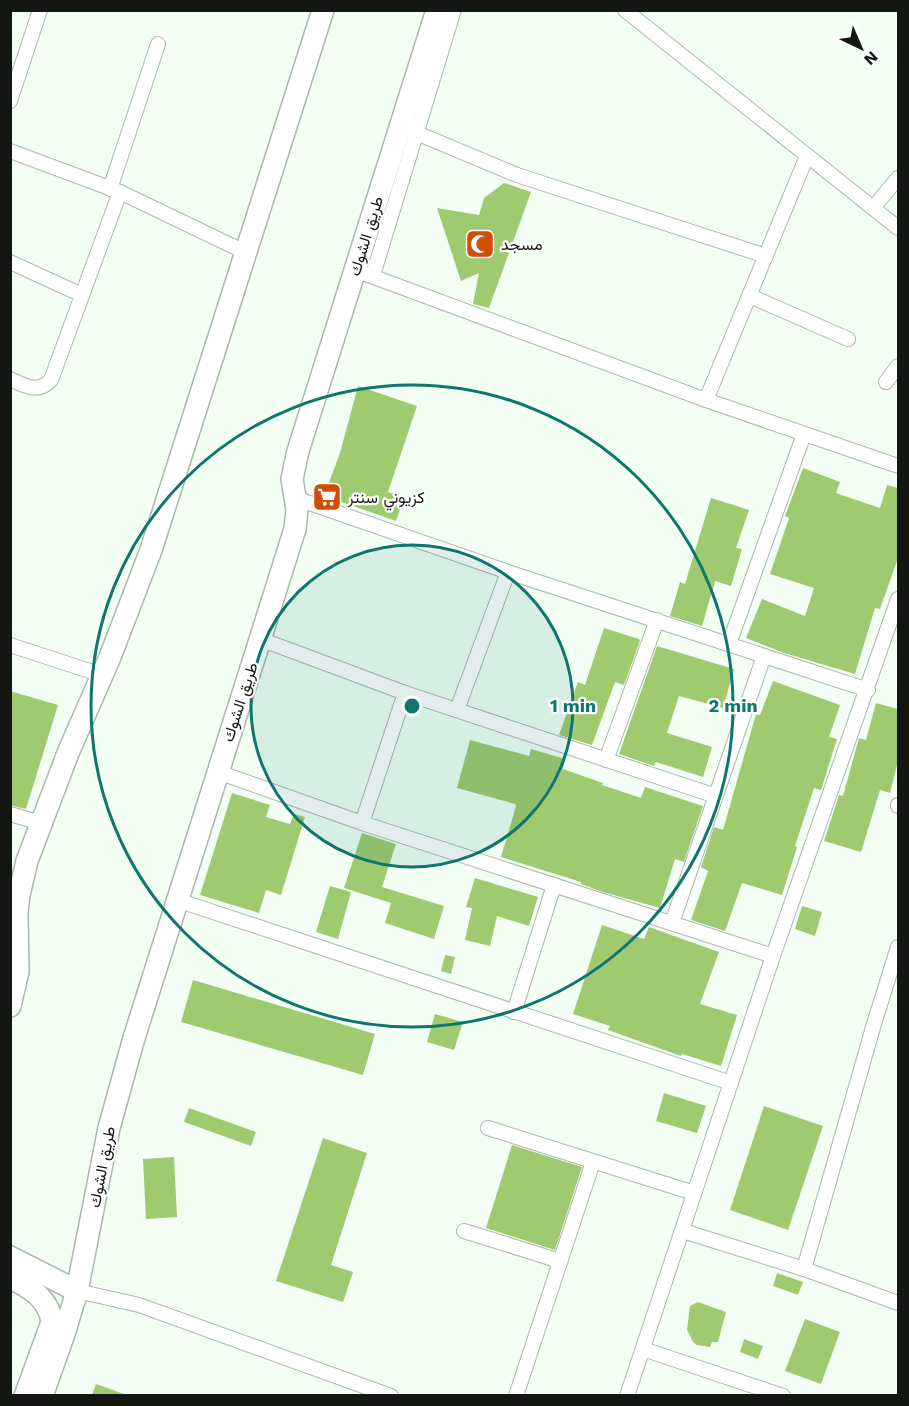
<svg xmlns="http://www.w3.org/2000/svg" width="909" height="1406" viewBox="0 0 909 1406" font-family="'Work Sans',Vazirmatn,sans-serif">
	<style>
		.building { fill: #a0ca70 }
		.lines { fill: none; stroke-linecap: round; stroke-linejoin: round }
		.street-casing { stroke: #abb6ad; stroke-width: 16 }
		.primary-casing { stroke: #abb6ad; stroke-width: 24 }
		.street { stroke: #fff; stroke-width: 14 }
		.primary { stroke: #fff; stroke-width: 21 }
		.ring { fill: none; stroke: #0f766e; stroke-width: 3 }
		.labels { text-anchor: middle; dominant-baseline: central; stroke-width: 4.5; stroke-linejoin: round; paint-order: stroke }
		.street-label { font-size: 16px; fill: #131613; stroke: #fff }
		.poi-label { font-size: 16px; fill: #131613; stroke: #fff; text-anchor: start }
		.centre { fill: #0f766e; stroke: #fff; stroke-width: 3 }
		.ring-label { font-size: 18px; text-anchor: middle; font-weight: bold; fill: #0f766e; stroke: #fff; stroke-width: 4.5; stroke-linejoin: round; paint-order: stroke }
	</style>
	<rect width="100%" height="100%" fill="#f3fff5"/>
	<g class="building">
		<polygon points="504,183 531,192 489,308 473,304 479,273 461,281 437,208 479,215 484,198"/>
		<polygon points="358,386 417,406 388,492 404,498 396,521 324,496 340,453"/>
		<polygon points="803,468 840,482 836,493 880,508 887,485 898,488 898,558 880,609 875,608 855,674 784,653 746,638 762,599 805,616 814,588 770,574 789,518 785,516"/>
		<polygon points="711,498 749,510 736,548 742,549 731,586 715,581 702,626 670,616 680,582 685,584"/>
		<polygon points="604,628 639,639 640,641 624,685 615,682 592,745 559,735 578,682 585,685"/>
		<polygon points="657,646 734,669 723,708 679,696 667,733 712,747 703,777 656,762 654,766 619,754"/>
		<polygon points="773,681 840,705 829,737 837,739 821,790 814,788 795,846 797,847 782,895 742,883 725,931 691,920 708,871 701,867 714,827 723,830 756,714 760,715"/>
		<polygon points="10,691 58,705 26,809 10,805"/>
		<polygon points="876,703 898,709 898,761 890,793 880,790 861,852 824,841 839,795 843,796 859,738 866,740"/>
		<polygon points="470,740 529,756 531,749 565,759 563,769 603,783 602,785 641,798 645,787 703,806 684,862 675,859 660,908 603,892 581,884 581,882 501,857 516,806 515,804 457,788"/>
		<polygon points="232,793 270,805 266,817 290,824 294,814 305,817 281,895 266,890 259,913 200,895"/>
		<polygon points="362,833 396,844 382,887 444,906 434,939 385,923 391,903 344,888"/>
		<polygon points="475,878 538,897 529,926 497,916 490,946 465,940 472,908 466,907"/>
		<polygon points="330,886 351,892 338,939 316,932"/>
		<polygon points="802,906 822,912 815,936 795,929"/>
		<polygon points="602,925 644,939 649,927 719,952 700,1004 737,1015 721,1066 682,1054 681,1056 608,1030 610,1026 573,1014"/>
		<polygon points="445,955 455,957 451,974 441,971"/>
		<polygon points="193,980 375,1034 363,1075 181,1022"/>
		<polygon points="435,1014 463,1022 454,1050 427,1042"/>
		<polygon points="664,1093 706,1106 697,1133 656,1121"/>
		<polygon points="764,1106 823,1126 788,1230 730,1210"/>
		<polygon points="189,1108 256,1132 251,1146 184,1122"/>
		<polygon points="323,1138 367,1153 331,1265 353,1272 343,1302 276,1281"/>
		<polygon points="512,1145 582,1167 555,1250 486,1228"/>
		<polygon points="174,1157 177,1217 146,1219 143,1159"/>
		<polygon points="777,1273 803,1282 798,1295 773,1286"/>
		<polygon points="698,1302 726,1312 718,1342 712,1342 710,1347 697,1345 693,1342 687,1330 690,1306"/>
		<polygon points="805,1319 840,1332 821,1384 785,1371"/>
		<polygon points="744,1339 763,1346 758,1359 740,1352"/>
		<polygon points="96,1384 124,1394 124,1395 92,1395"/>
	</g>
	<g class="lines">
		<g class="street-casing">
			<g id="street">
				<polyline points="625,10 898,228"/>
				<polyline points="10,101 40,10"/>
				<polyline points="400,126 517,175 766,256"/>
				<polyline points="10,151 120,192 247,253"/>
				<polyline points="110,189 158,44"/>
				<polyline points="873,208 898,178"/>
				<polyline points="10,262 82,295"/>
				<polyline points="355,270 706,400 898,466"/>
				<polyline points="373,275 454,10"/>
				<polyline points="750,296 848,339"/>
				<path d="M 10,379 C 25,386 38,394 51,380 L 120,192"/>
				<polyline points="886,382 898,366"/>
				<polyline points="706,400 807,156"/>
				<polyline points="295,498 508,572 868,690"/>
				<polyline points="260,639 405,693 716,796"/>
				<polyline points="729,644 804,434"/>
				<polyline points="10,645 102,675"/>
				<polyline points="457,710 508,572"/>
				<polyline points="606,760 657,620"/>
				<polyline points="218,772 362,823 773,956"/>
				<polyline points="898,805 898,806"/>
				<polyline points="10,814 41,823"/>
				<polyline points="362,823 405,693"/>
				<polyline points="177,900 731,1083"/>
				<polyline points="672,923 764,656"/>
				<polyline points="514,1012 554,885"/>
				<polyline points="488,1128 694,1193"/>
				<polyline points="464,1231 560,1261"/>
				<polyline points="683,1231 804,1269 874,1024 898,947"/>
				<polyline points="804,1269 898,1303"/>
				<polyline points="77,1291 139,1305 391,1396"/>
				<polyline points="643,1349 783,1396"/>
				<polyline points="516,1396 593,1162"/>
				<polyline points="627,1396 773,956 898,599"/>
			</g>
		</g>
		<g class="primary-casing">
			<g id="primary">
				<polyline points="10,1006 18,972 17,912 19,895 27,861 68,753 110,657 151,550 323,10"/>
				<polyline points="10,1257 77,1291"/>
				<path d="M 10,1278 C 30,1287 49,1299 52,1322 L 25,1396"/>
				<polyline points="42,1396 64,1334 77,1291 109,1128 134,1038 295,529 297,509 292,479 298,451 437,10"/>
			</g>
		</g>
		<use href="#street" class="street"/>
		<use href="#primary" class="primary"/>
	</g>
	<circle cx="412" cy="706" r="161" fill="#0f766e" fill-opacity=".12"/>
	<g class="ring">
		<circle cx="412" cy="706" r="161"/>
		<circle cx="412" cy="706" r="321"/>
	</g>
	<defs>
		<g id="mosque-square" transform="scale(1.5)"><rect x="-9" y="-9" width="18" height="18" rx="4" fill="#d24d08" stroke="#fff"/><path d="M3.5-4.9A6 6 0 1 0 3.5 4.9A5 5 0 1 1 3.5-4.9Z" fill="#fff"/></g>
		<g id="supermarket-square" transform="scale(1.5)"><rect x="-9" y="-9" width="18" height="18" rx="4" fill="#d24d08" stroke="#fff"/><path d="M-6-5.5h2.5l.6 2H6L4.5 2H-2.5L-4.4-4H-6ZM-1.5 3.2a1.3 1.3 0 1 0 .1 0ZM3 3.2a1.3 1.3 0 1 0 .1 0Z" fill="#fff"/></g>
	</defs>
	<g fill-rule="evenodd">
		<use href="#mosque-square" x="480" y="244"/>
		<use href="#supermarket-square" x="327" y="497"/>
	</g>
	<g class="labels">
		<g class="street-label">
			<text transform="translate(366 236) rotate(-73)">طريق الشوك</text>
			<text transform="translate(240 702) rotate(-72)">طريق الشوك</text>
			<text transform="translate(102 1167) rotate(-79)">طريق الشوك</text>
		</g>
		<g class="poi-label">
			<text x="501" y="244">مسجد</text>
			<text x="348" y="497">كزيوني سنتر</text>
		</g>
	</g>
	<circle cx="412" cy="706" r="9" class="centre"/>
	<g class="ring-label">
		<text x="573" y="712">1 min</text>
		<text x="733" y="712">2 min</text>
	</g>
	<rect width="909" height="1406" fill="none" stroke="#131613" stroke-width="24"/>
	<g transform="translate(861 48) rotate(136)" stroke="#ffffff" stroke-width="4.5" paint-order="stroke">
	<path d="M0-4.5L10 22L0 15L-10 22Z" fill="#131613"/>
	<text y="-9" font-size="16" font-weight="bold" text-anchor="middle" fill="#131613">N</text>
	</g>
</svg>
